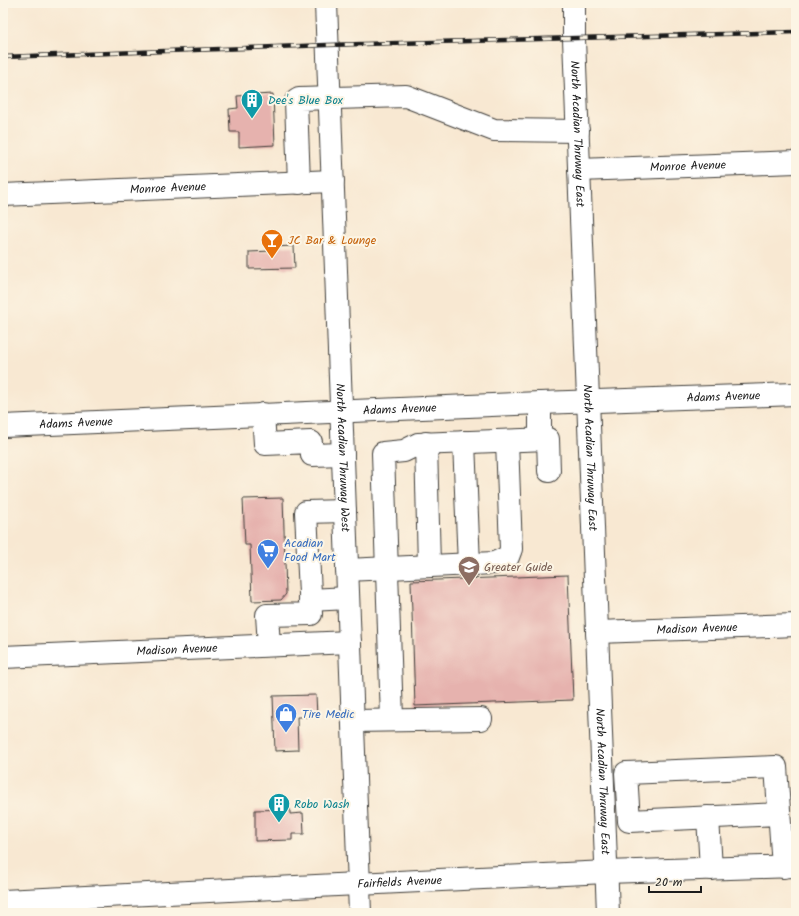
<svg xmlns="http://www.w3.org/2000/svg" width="799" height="916" viewBox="0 0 799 916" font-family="Kalam,sans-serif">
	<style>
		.building { fill: #e6b2ae }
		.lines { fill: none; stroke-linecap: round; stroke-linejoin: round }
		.minor-casing { stroke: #3d3b37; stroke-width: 24 }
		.minor { stroke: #fff; stroke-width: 22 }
		.rail-casing { stroke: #1c1c1c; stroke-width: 4.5 }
		.rail { stroke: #fcf5e5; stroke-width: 3; stroke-dasharray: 9; stroke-linecap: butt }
		.labels { text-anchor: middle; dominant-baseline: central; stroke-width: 4; stroke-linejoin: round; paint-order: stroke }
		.culture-label { font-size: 12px; fill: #0d838f; stroke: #fcf5e5; text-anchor: start }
		.street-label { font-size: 12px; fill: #1c1c1c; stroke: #fcf5e5 }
		.food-label { font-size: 12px; fill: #c56008; stroke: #fcf5e5; text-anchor: start }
		.shop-label { font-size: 12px; fill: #366cbe; stroke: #fcf5e5; text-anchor: start }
		.education-label { font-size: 12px; fill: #785e54; stroke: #fcf5e5; text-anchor: start }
	</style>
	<rect width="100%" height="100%" fill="#fcf5e5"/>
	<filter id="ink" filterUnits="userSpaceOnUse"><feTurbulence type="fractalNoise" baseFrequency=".025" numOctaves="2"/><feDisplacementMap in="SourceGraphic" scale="8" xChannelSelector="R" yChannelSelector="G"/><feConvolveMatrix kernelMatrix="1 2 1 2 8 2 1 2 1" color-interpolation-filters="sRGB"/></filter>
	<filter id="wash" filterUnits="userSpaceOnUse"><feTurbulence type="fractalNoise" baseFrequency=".012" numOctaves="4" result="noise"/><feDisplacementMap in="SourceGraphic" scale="16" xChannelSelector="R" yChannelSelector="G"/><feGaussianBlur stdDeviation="0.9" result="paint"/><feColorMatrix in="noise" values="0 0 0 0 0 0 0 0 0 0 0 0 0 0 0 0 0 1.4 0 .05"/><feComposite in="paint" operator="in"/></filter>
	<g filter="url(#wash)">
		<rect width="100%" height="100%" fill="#f8e8d2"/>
		<g id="blocks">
			<g class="building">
				<polygon points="273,94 275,145 239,147 239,132 230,132 229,109 238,108 237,96"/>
				<polygon points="294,246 295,268 249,269 249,252 272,251 272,247"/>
				<polygon points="283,498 286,594 281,600 252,601 250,545 245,545 243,499"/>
				<polygon points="568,575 573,700 415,706 411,581"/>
				<polygon points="316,695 317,717 297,717 298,750 275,751 273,696"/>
				<polygon points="290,809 290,814 303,813 304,834 292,834 292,840 255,841 255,810"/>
			</g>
		</g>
	</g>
	<g filter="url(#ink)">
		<use href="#blocks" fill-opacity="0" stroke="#3d3b37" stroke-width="1"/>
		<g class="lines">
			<g class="minor-casing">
				<g id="minor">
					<path id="s1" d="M 326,3 L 360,913"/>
					<path id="s2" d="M 574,3 L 574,39 L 608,913"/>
					<path id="s3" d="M 579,170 L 796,162"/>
					<polyline points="299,183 296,101 299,99 406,96 494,130 578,131"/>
					<path id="s4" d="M 3,195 L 333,181"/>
					<polyline points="540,403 540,439"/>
					<polyline points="263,414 265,444 311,442 312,455 343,454"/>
					<path id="s5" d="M 3,426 L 540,403 L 796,394"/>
					<polyline points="464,442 469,565"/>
					<polyline points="426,443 429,566"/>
					<polyline points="347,570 494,563 508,557 511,549 507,441"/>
					<polyline points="310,600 348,598"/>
					<path id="s6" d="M 597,632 L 796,625"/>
					<polyline points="269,645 267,615 311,614 306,512 345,511"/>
					<path id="s7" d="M 3,657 L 350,642"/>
					<polyline points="392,719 383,453 404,451 418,444 548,439 549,471"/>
					<polyline points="353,721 481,719"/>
					<polyline points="779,814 629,821 626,773 776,767 783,867"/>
					<polyline points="708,817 711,869"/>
					<path id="s8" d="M 3,901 L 606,872 L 796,866"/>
				</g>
			</g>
			<use href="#minor" class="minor"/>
			<g class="rail-casing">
				<polyline id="rail" points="3,57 327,45 796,32"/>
			</g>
			<use href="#rail" class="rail"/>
		</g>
	</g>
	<defs>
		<g id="building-pin" transform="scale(1.15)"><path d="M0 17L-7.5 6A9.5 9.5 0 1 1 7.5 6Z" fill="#0f9aa8" stroke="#fcf5e5"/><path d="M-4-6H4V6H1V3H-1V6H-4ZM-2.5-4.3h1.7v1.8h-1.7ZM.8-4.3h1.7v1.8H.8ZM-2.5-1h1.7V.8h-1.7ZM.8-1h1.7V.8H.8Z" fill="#fff"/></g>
		<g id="bar-pin" transform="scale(1.15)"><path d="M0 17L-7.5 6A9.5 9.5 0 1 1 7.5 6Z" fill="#e8710a" stroke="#fcf5e5"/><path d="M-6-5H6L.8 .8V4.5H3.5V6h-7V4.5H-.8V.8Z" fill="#fff"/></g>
		<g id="supermarket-pin" transform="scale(1.15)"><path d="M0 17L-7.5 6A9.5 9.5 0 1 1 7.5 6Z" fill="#3f7fe0" stroke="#fcf5e5"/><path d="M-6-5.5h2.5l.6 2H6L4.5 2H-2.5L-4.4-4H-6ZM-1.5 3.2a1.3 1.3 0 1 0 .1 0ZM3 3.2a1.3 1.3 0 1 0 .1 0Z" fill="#fff"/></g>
		<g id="school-pin" transform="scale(1.15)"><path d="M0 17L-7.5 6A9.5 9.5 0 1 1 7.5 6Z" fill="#8d6e63" stroke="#fcf5e5"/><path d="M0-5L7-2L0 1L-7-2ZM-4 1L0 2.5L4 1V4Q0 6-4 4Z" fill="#fff"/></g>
		<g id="shop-pin" transform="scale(1.15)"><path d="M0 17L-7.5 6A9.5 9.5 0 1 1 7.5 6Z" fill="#3f7fe0" stroke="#fcf5e5"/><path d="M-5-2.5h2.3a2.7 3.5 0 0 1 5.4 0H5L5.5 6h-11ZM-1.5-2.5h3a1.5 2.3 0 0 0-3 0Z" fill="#fff"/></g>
	</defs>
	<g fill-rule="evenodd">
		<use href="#building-pin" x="252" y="100"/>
		<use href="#bar-pin" x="272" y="240"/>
		<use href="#supermarket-pin" x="268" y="550"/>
		<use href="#school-pin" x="469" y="567"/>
		<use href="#shop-pin" x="286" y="714"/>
		<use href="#building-pin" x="279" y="804"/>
	</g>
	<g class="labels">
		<g class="culture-label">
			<text x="268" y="100">Dee's Blue Box</text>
			<text x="294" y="804">Robo Wash</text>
		</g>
		<g class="street-label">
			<text stroke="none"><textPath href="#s2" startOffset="131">North Acadian Thruway East</textPath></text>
			<text stroke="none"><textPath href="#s3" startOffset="109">Monroe Avenue</textPath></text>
			<text stroke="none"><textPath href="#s4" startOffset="165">Monroe Avenue</textPath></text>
			<text stroke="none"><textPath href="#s5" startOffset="721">Adams Avenue</textPath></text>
			<text stroke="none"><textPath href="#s5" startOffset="397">Adams Avenue</textPath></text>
			<text stroke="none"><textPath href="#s5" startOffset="73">Adams Avenue</textPath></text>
			<text stroke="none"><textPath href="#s1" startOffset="455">North Acadian Thruway West</textPath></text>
			<text stroke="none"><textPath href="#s2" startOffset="455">North Acadian Thruway East</textPath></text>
			<text stroke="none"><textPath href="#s6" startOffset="100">Madison Avenue</textPath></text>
			<text stroke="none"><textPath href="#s7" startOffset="174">Madison Avenue</textPath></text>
			<text stroke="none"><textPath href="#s2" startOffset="779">North Acadian Thruway East</textPath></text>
			<text stroke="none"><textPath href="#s8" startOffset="397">Fairfields Avenue</textPath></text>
		</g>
		<g class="food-label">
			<text x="288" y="240">JC Bar &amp; Lounge</text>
		</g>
		<g class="shop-label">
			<text x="284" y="543">Acadian<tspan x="284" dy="14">Food Mart</tspan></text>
			<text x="302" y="714">Tire Medic</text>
		</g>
		<g class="education-label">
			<text x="484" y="567">Greater Guide</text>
		</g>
	</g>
	<rect width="799" height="916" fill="none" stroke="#fcf5e5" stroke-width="16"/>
	<path d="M649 886v6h52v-6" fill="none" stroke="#1c1c1c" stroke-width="2"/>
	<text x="655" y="886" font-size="12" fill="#1c1c1c" stroke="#fcf5e5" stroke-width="3" paint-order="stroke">20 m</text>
</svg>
